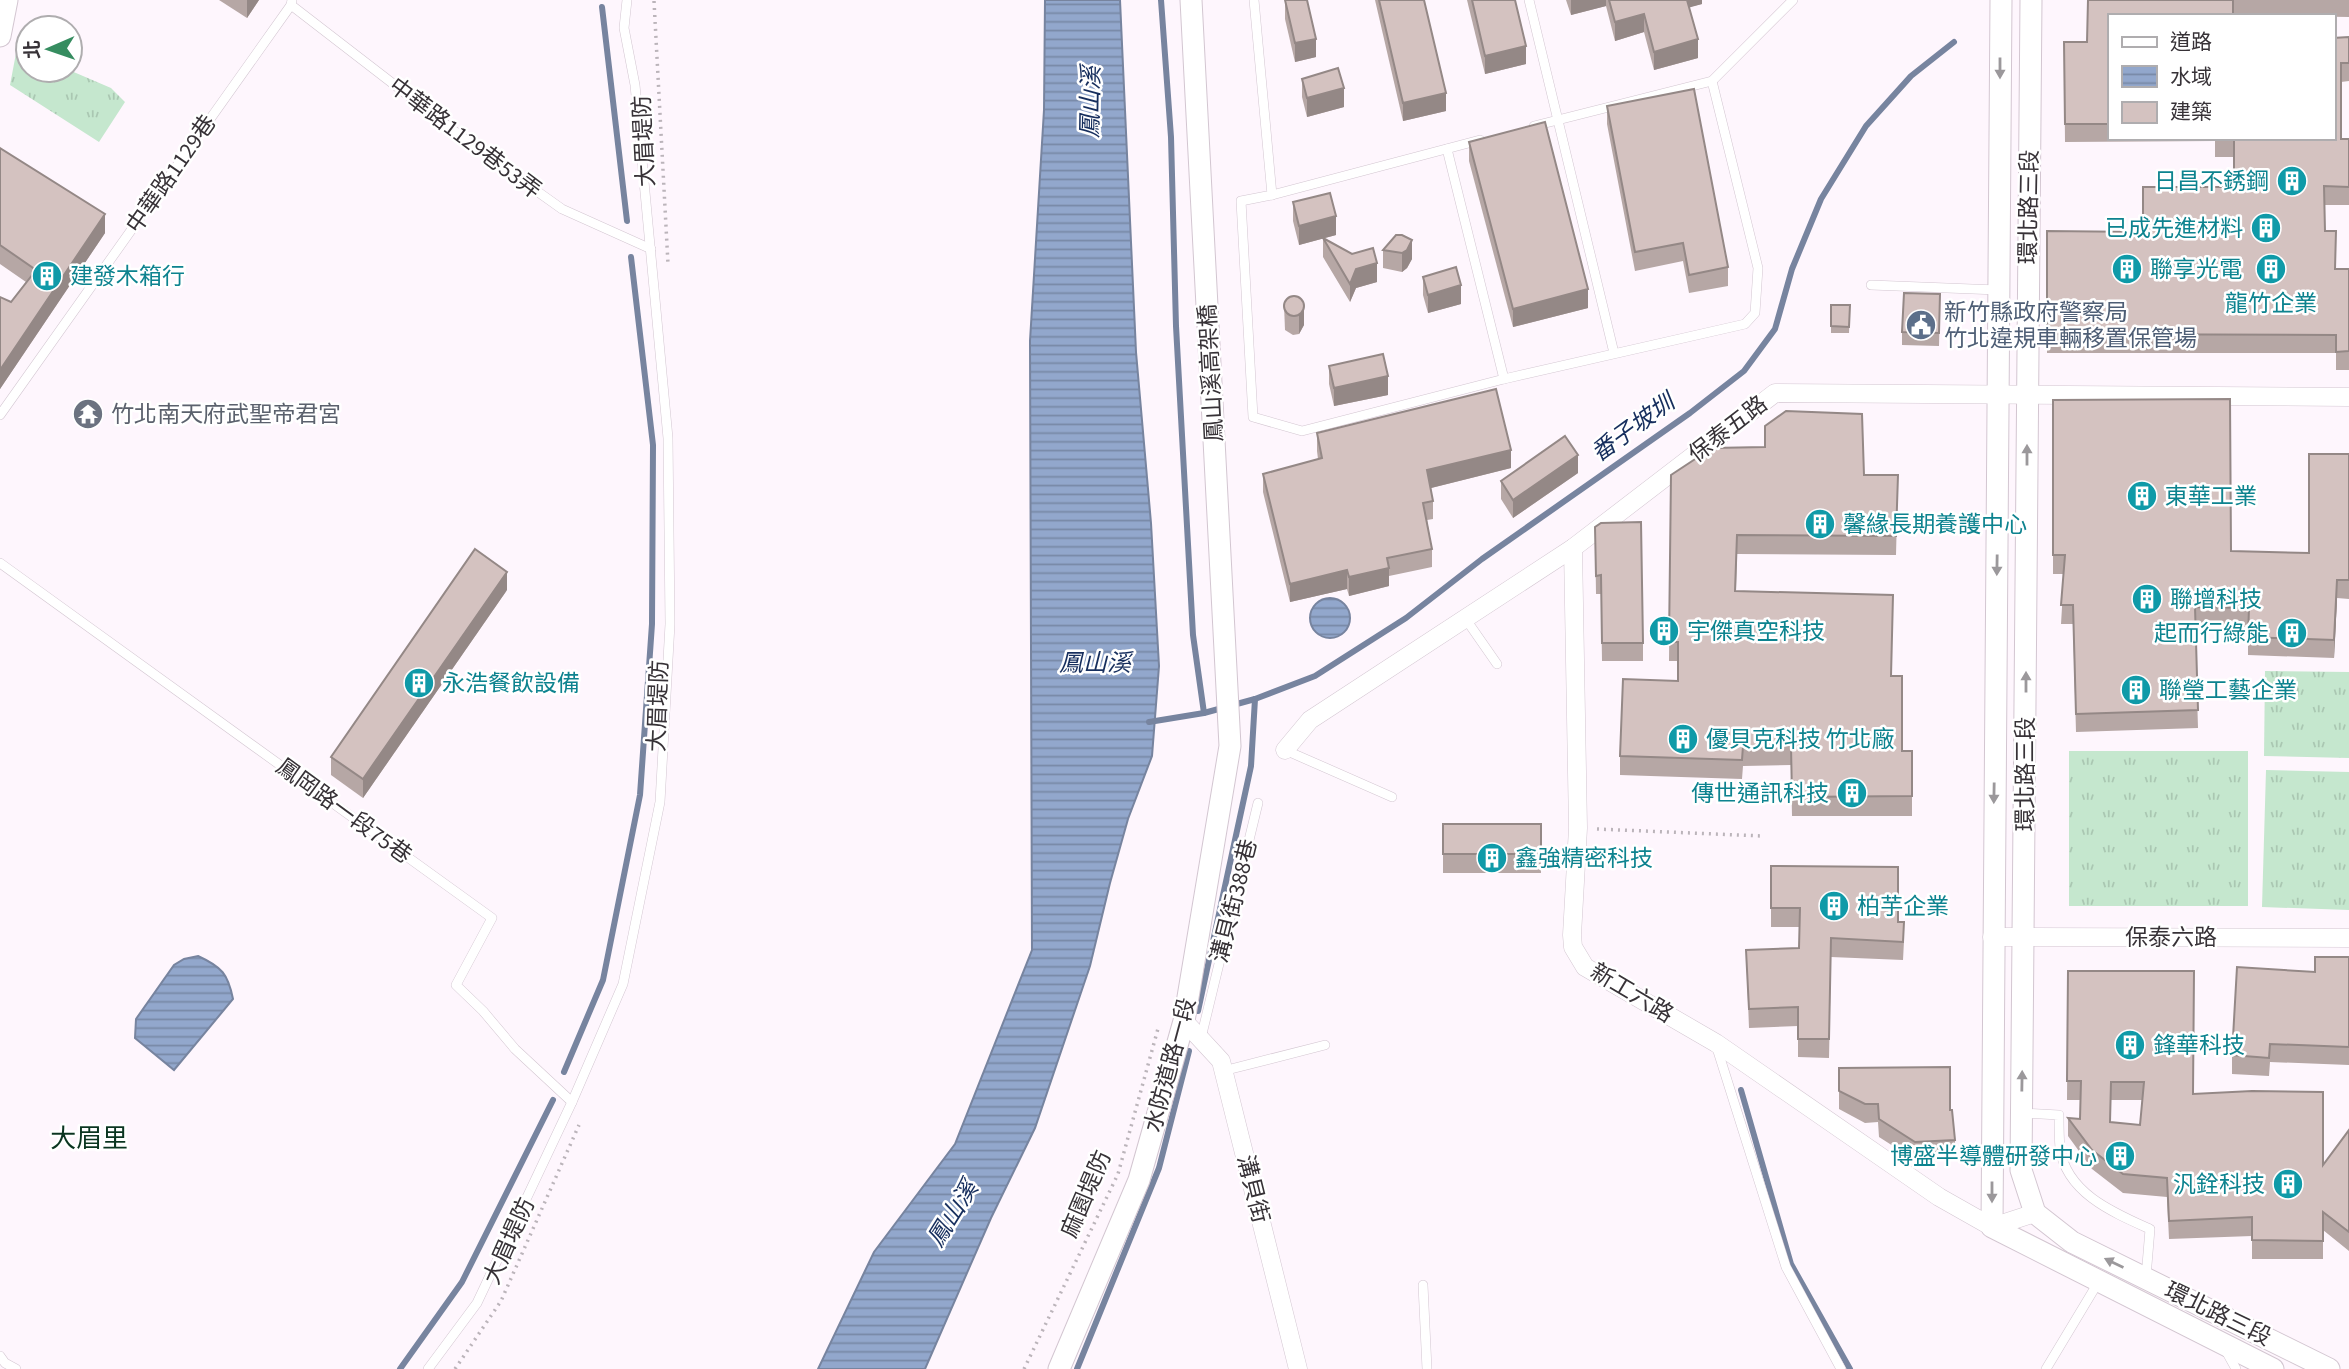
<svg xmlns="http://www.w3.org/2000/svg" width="2349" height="1369" viewBox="0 0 2349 1369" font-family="'Source Sans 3','Noto Sans TC',sans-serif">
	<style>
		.grass { fill: url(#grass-tufts) }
		.water { fill: url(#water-rules); stroke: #77849f; stroke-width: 2 }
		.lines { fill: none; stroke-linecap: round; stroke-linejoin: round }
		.stream { stroke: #77849f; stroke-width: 6 }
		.service-casing { stroke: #d3c6d1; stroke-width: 10 }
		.minor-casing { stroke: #d3c6d1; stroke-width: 19 }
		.tertiary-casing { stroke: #d3c6d1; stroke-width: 23 }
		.path { stroke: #bbb4ba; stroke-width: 3.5; stroke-dasharray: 2 5; stroke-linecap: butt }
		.service { stroke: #fff; stroke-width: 9 }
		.minor { stroke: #fff; stroke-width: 18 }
		.tertiary { stroke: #fff; stroke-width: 21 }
		.wall { fill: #b6a7a5; fill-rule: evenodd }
		.shaded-wall { fill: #948886 }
		.building { fill: #d4c2c0; stroke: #948886; stroke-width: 2; fill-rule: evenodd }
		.oneway { fill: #9b989b }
		.labels { text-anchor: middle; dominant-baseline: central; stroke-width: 5; stroke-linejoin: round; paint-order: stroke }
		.street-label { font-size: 23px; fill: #373237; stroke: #fff }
		.culture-label { font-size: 23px; fill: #0d838f; stroke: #fff; text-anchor: start }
		.service-label { font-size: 23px; fill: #4e5e75; stroke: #fff; text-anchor: start }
		.worship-label { font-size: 23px; fill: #5b616d; stroke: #fff; text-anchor: start }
		.water-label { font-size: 24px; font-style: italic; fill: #162e5d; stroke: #fff }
		.quarter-label { font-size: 26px; fill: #0a3520; stroke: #fff }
	</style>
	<defs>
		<pattern id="grass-tufts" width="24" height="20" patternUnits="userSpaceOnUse" patternTransform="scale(1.75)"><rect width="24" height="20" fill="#c5e7ce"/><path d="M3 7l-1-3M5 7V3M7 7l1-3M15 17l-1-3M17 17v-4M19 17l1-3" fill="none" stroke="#aac7b2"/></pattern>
		<pattern id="water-rules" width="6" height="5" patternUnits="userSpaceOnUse" patternTransform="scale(1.75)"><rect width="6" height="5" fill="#92a7cc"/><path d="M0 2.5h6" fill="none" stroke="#7889a6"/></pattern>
	</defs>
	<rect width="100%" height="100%" fill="#fef6fd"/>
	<g class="grass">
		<polygon points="17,48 28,53 28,70 69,70 111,88 125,102 99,142 10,85"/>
		<polygon points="2265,671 2349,672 2349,758 2264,756"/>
		<rect x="2069" y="751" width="179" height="155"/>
		<polygon points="2266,770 2349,772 2349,910 2262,907"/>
	</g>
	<g class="water">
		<polygon points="1045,0 1120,0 1136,352 1151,523 1159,666 1152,756 1128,819 1110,883 1090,966 1035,1128 991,1218 925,1369 818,1369 874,1252 955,1144 1032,950 1030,341 1044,110"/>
		<circle cx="1330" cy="618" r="20"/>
		<path d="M 198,956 C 222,967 228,974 233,999 L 174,1070 L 135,1038 L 136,1019 L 174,965 L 184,959 Z"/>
	</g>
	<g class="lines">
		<g class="stream">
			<polyline points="1161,0 1171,137 1176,326 1193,635 1204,713"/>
			<polyline points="602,7 627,221"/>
			<polyline points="1149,722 1204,713 1255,699 1315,676 1406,618 1482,559 1690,413 1744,371 1775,329 1792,269 1821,199 1866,126 1911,76 1954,42"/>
			<polyline points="1198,1011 1251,766 1255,699"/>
			<polyline points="564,1072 603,980 640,795 652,624 653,445 631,257"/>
			<polyline points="1741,1090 1791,1264 1850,1369"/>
			<polyline points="400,1369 462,1282 553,1100"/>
			<polyline points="1077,1369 1159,1168 1189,1051"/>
		</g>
		<g class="service-casing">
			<g id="service">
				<polyline points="1254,0 1272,195 1241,201 1253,417 1302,431 1504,379 1745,324 1755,313 1758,268 1712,81"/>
				<polyline points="1529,0 1614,353"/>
				<polyline points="291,5 475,147 562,209 651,249"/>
				<polyline points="1534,126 1712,81 1793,0"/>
				<polyline points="1447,149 1504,379"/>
				<polyline points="1272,195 1480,140"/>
				<polyline points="1871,285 1998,290"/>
				<polyline points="0,415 291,5 292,0"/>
				<polyline points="0,563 492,918 456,985 483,1011 515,1049 572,1102"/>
				<polyline points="1465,618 1497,664"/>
				<polyline points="1285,750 1392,797"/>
				<polyline points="1201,1038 1258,803"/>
				<polyline points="1716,1045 1786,1267 1841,1369"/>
				<polyline points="1223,1071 1325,1045"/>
				<path d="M 2022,1113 L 2059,1115 C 2059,1126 2059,1137 2060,1148 C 2066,1193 2114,1213 2150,1229 L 2146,1277"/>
				<polyline points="1423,1285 1427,1369"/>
				<polyline points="2225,1349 2236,1369"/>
				<polyline points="0,1356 5,1363 16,1369"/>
				<polyline points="428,1369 477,1303 572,1102 623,984 660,802 670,624 668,438 635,85 624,28 627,0"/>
				<polyline points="2046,1369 2099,1281"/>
			</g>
		</g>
		<g class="minor-casing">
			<g id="minor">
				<polyline points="1573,548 1578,828 1572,935 1573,947 1585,967 1716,1043 1939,1197 1992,1227 2035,1213"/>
				<polyline points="1285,750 1310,720 1573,548 1775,393 2349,397"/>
				<polyline points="1992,937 2349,938"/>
				<polyline points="1184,1021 1221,1061 1298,1369"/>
			</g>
		</g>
		<g class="tertiary-casing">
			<g id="tertiary">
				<polyline points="2001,0 1992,1227 2273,1369"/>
				<polyline points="2031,0 2021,1170 2035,1213 2072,1242 2329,1369"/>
				<polyline points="0,36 7,0"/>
				<polyline points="1059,1369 1139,1180 1184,1021 1230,746 1191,0"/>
			</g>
		</g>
		<g class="path">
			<polyline points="654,1 668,264"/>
			<polyline points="1597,829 1762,836"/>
			<polyline points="455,1369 501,1301 579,1125"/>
			<polyline points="1024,1369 1118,1174 1159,1025"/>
		</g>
		<use href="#service" class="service"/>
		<use href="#minor" class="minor"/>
		<use href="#tertiary" class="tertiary"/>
	</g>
	<g class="wall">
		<polygon points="219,0 259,0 247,18"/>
		<polygon points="1285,0 1316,57 1295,62 1285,19"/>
		<polygon points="1375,0 1424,0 1446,111 1403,121"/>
		<polygon points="1467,0 1515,0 1526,64 1485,74"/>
		<polygon points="1566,0 1702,0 1702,4 1689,7 1698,58 1654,70 1644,32 1615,41 1606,6 1571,15"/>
		<polygon points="2088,0 2349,0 2349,17 2233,15 2109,16 2109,138 2333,138 2333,38 2349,37 2349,81 2341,82 2341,139 2349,139 2349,205 2324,205 2325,231 2336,269 2349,269 2349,370 2336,370 2336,353 2047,353 2047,231 2143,232 2234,187 2234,157 2215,157 2215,141 2065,142 2064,42 2087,42"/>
		<polygon points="1302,79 1344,107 1307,117 1302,97"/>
		<polygon points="1607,106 1728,267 1728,286 1689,293 1683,261 1635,271 1607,124"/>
		<polygon points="1469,142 1588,308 1513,327 1469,161"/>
		<polygon points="0,148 105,233 0,389 0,297 11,302 26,282 0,264"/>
		<polygon points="1293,202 1336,235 1299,245 1293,221"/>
		<polygon points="1396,235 1412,259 1407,268 1402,272 1383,268 1383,250"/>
		<polygon points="1323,238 1377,282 1356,288 1350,302 1323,257"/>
		<polygon points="1423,277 1461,304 1428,313 1423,295"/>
		<polygon points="1293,296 1304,325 1299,334 1293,335 1285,330 1284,305"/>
		<polygon points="1850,305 1849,333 1831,333 1831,326"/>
		<polygon points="1940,306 1939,346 1902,345 1902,332"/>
		<polygon points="1329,366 1388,395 1334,406 1329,384"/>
		<polygon points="2053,400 2231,551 2309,553 2349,454 2349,599 2337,598 2334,658 2248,655 2248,627 2195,626 2198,728 2076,732 2073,624 2061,624 2064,574 2053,574"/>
		<polygon points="1317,433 1511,468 1431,488 1433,501 1433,519 1427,520 1432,549 1432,567 1389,576 1389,586 1349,596 1347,589 1290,602 1263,492 1263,474 1318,459 1317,451"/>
		<polygon points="1765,447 1864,475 1898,475 1896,555 1737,554 1736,591 1891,676 1902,751 1912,751 1912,816 1792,816 1791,765 1743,766 1742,779 1620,775 1620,756 1678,681 1678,661 1669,661 1671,475"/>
		<polygon points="1578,473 1513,518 1501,499 1501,481"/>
		<polygon points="1595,527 1643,643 1643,661 1602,661 1601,594 1596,594"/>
		<polygon points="507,590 363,798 331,775 331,757"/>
		<rect x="1443" y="824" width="98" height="49"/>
		<polygon points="1771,866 1898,922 1904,941 1903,960 1831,957 1829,1058 1798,1057 1798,1026 1749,1028 1746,950 1799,948 1800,927 1771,927"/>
		<polygon points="2349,957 2349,1065 2270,1062 2269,1076 2232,1074 2232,1055 2315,972"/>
		<path d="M 2068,971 L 2193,1094 L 2323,1165 L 2349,1130 L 2349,1251 L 2323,1230 L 2323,1259 L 2252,1259 L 2252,1236 L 2169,1239 L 2167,1197 L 2123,1193 L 2092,1169 L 2068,1136 L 2068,1118 L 2080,1119 L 2080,1100 L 2067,1100 ZM 2111,1100 L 2142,1100 L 2140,1125 L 2110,1122 Z"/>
		<polygon points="1839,1068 1950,1110 1955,1140 1955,1159 1915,1160 1879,1137 1878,1122 1865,1123 1839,1109"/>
	</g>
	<g class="shaded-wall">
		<polygon points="247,0 259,0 247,18"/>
		<polygon points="1571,0 1606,0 1606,6 1571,15"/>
		<polygon points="1684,0 1702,0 1702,4 1684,9"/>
		<polygon points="1644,14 1644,32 1615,41 1615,22"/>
		<polygon points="1316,39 1316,57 1295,62 1295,43"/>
		<polygon points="1698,39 1698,58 1654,70 1654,52"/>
		<polygon points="1526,46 1526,64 1485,74 1485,56"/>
		<polygon points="1344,88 1344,107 1307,117 1307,98"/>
		<polygon points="1446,93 1446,111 1403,121 1403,103"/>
		<polygon points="105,214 105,233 0,389 0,370"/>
		<polygon points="1336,216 1336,235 1299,245 1299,226"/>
		<polygon points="1412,240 1412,259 1407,268 1402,272 1402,253"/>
		<polygon points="1377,263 1377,282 1356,288 1350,302 1350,284 1356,269"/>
		<polygon points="1461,285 1461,304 1428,313 1428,295"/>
		<polygon points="1588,289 1588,308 1513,327 1513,309"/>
		<polygon points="1304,307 1304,325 1299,334 1299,315"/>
		<polygon points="1388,376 1388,395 1334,406 1334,388"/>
		<polygon points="1511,450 1511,468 1427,489 1427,470"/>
		<polygon points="1578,455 1578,473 1513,518 1513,500"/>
		<polygon points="1389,568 1389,586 1349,596 1349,577"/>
		<polygon points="1347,570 1347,589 1290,602 1290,584"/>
		<polygon points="507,572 507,590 363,798 363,779"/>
		<polygon points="2337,580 2337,598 2334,658 2334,640"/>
	</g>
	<g class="building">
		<polygon points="1285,0 1307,0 1316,39 1295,43"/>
		<polygon points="1379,0 1424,0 1446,93 1403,103"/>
		<polygon points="1472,0 1515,0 1526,46 1485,56"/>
		<polygon points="1609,0 1687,0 1698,39 1654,52 1644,14 1615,22"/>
		<polygon points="2088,0 2233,0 2233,16 2109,16 2109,124 2065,124 2064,42 2087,42"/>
		<polygon points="2349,37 2349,63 2341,63 2341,139 2349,139 2349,187 2324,186 2325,231 2336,231 2335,269 2349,269 2349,351 2336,352 2336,335 2047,334 2047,231 2143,232 2143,187 2234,187 2234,139 2215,138 2333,138 2333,38"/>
		<polygon points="1338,68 1344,88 1307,98 1302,79"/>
		<polygon points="1694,89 1728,267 1689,275 1683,243 1635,252 1607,106"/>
		<polygon points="1545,122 1588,289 1513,309 1469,142"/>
		<polygon points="0,148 105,214 0,370 0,297 11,302 36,270 0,245"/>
		<polygon points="1330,193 1336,216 1299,226 1293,202"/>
		<polygon points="1396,235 1402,235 1412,240 1407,250 1402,253 1383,250"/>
		<polygon points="1323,238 1352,254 1373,248 1377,263 1356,269 1350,284"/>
		<polygon points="1456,267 1461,285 1428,295 1423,277"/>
		<polygon points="1904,293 1940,294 1939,333 1902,332"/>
		<circle cx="1294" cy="306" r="10"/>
		<polygon points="1831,305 1850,305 1849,327 1831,326"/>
		<polygon points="1383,354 1388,376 1334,388 1329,366"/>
		<polygon points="1496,389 1511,450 1427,470 1433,501 1423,503 1432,549 1387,558 1389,568 1349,577 1347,570 1290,584 1263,474 1322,458 1317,433"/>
		<polygon points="2230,399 2231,551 2309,553 2309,454 2349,454 2349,580 2337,580 2334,640 2248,637 2249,608 2195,607 2198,710 2076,714 2073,605 2061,605 2065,555 2053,555 2053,400"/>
		<polygon points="1786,411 1862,414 1864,475 1898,475 1896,536 1737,535 1735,591 1893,595 1891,676 1902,676 1902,751 1912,751 1912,796 1792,797 1791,746 1743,746 1742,760 1620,756 1623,679 1678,681 1678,642 1669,642 1671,475 1712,448 1765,447 1765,426"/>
		<polygon points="1565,436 1578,455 1513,500 1501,481"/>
		<polygon points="1641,522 1643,643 1602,643 1601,575 1596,576 1595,527 1601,523"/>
		<polygon points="475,549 507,572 363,779 331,757"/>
		<rect x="1443" y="824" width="98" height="30"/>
		<polygon points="1771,866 1898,867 1898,922 1904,922 1903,942 1831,938 1829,1039 1798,1039 1798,1007 1749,1009 1746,950 1799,948 1800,908 1771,908"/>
		<polygon points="2315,957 2349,957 2349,1047 2270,1044 2269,1058 2232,1055 2237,967 2315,972"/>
		<path d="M 2068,971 L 2194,971 L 2193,1094 L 2252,1091 L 2323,1092 L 2323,1165 L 2349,1130 L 2349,1232 L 2323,1212 L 2323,1241 L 2252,1240 L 2252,1217 L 2169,1221 L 2167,1178 L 2123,1174 L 2092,1150 L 2068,1118 L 2080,1119 L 2081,1081 L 2067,1081 ZM 2111,1082 L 2144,1082 L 2140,1125 L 2110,1122 Z"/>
		<polygon points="1950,1067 1950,1110 1952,1110 1955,1140 1915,1142 1879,1119 1878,1104 1865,1104 1839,1091 1839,1068"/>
	</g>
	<defs><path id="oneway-solid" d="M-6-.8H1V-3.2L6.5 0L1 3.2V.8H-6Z" transform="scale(1.75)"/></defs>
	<g class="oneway">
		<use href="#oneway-solid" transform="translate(2000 68) rotate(90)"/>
		<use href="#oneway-solid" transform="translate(2027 455) rotate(-90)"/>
		<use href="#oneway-solid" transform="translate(1997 565) rotate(91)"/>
		<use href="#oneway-solid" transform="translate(2026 682) rotate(-90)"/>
		<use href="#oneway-solid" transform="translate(1994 793) rotate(91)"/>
		<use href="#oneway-solid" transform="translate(2022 1081) rotate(-89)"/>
		<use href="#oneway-solid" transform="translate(1992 1192) rotate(90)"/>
		<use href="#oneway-solid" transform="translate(2114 1263) rotate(-154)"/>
	</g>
	<defs>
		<g id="building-disc" transform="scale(1.575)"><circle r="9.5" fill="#0f9aa8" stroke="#fff"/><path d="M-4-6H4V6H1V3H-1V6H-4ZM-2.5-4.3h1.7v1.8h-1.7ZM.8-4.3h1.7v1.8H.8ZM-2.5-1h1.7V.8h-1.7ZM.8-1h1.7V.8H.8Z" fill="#fff"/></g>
		<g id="civic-disc" transform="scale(1.575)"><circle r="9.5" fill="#5c6f8a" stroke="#fff"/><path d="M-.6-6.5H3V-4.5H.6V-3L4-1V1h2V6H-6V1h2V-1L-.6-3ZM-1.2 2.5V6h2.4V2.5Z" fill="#fff"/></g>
		<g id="temple-disc" transform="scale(1.575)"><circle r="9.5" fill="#6b7280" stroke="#fff"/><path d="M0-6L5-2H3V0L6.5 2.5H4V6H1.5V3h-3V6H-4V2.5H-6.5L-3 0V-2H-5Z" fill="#fff"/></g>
	</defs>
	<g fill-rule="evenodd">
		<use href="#building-disc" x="2292" y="181"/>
		<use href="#building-disc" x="2266" y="228"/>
		<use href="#building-disc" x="2127" y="269"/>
		<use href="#building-disc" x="2271" y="269"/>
		<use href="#building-disc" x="47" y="276"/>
		<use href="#civic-disc" x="1921" y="325"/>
		<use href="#temple-disc" x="88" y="414"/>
		<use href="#building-disc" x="2142" y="496"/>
		<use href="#building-disc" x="1820" y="524"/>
		<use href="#building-disc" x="2147" y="599"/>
		<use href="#building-disc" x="1664" y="631"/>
		<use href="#building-disc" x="2292" y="633"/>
		<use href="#building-disc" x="419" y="683"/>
		<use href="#building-disc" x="2136" y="690"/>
		<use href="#building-disc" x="1683" y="739"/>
		<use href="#building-disc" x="1852" y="793"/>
		<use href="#building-disc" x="1492" y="858"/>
		<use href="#building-disc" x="1834" y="906"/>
		<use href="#building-disc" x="2130" y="1045"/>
		<use href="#building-disc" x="2120" y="1156"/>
		<use href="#building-disc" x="2288" y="1184"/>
	</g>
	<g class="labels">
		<g class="street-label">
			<text transform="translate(465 138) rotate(37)">中華路1129巷53弄</text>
			<text transform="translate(644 141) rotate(-93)">大眉堤防</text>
			<text transform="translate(171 174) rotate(-55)">中華路1129巷</text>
			<text transform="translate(2029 207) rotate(-89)">環北路三段</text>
			<text transform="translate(1211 373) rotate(-93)">鳳山溪高架橋</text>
			<text transform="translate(1728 429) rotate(-38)">保泰五路</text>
			<text transform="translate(658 706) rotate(-88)">大眉堤防</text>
			<text transform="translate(2025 774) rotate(-90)">環北路三段</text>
			<text transform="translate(344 811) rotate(36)">鳳岡路一段75巷</text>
			<text transform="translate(1234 901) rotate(-76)">溝貝街388巷</text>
			<text x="2171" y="937">保泰六路</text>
			<text transform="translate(1632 993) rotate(31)">新工六路</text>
			<text transform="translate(1170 1065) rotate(-75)">水防道路一段</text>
			<text transform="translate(1253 1189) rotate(76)">溝貝街</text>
			<text transform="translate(1086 1194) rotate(-67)">麻園堤防</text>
			<text transform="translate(509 1241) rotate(-66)">大眉堤防</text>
			<text transform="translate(2218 1314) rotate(26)">環北路三段</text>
		</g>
		<g class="culture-label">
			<text x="2269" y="181" text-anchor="end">日昌不銹鋼</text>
			<text x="2243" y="228" text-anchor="end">已成先進材料</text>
			<text x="2150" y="269">聯享光電</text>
			<text x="70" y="276">建發木箱行</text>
			<text x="2271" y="303" text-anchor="middle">龍竹企業</text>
			<text x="2165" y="496">東華工業</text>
			<text x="1843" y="524">馨緣長期養護中心</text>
			<text x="2170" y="599">聯增科技</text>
			<text x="1687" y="631">宇傑真空科技</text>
			<text x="2269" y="633" text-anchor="end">起而行綠能</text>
			<text x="442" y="683">永浩餐飲設備</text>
			<text x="2159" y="690">聯瑩工藝企業</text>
			<text x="1706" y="739">優貝克科技 竹北廠</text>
			<text x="1829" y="793" text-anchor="end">傳世通訊科技</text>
			<text x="1515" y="858">鑫強精密科技</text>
			<text x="1857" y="906">柏芋企業</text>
			<text x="2153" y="1045">鋒華科技</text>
			<text x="2097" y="1156" text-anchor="end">博盛半導體研發中心</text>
			<text x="2265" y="1184" text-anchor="end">汎銓科技</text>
		</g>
		<g class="service-label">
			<text x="1944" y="312">新竹縣政府警察局<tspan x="1944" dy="26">竹北違規車輛移置保管場</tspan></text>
		</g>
		<g class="worship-label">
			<text x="111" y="414">竹北南天府武聖帝君宮</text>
		</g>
		<g class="water-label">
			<text transform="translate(1091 102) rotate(-89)">鳳山溪</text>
			<text transform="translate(1633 428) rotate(-36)">番子坡圳</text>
			<text x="1095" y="663">鳳山溪</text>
			<text transform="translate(953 1214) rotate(-58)">鳳山溪</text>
		</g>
		<g class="quarter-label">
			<text x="89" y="1138">大眉里</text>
		</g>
	</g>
	<rect x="2108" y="14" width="228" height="126" fill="#ffffff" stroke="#afadaf" stroke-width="2"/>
	<rect x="2122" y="37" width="35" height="10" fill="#ffffff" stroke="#afadaf" stroke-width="2"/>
	<text x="2170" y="49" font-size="21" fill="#373237">道路</text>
	<rect x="2122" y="66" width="35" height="21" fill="url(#water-rules)" stroke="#afadaf" stroke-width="2"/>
	<text x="2170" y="84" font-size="21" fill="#373237">水域</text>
	<rect x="2122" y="102" width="35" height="21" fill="#d4c2c0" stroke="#afadaf" stroke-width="2"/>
	<text x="2170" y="119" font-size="21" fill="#373237">建築</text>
	<g transform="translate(49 49) rotate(268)"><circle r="33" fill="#ffffff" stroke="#afadaf" stroke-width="2"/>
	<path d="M0-5L12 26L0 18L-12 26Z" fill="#368d60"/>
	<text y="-10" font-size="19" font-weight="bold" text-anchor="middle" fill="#373237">北</text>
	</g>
</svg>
